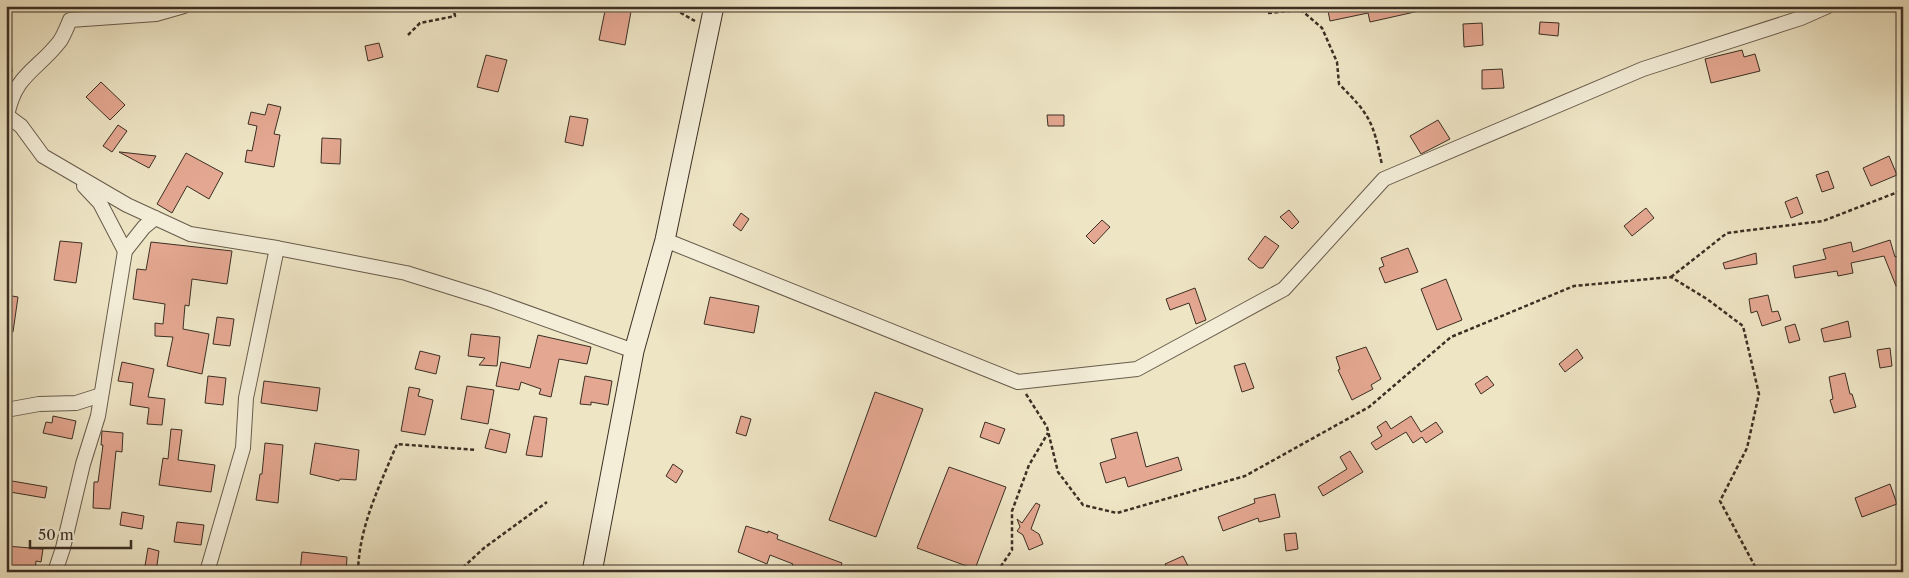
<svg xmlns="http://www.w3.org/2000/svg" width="1909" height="578" viewBox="0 0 1909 578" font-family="'Libre Caslon Text',serif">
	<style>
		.building { fill: #e4a791; stroke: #3c2f24 }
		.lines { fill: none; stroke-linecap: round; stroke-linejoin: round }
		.minor-casing { stroke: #685c4c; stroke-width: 16 }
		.secondary-casing { stroke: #3c2f24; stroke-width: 21 }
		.path { stroke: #3c2f24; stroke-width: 2.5; stroke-dasharray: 4 2.5; stroke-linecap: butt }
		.minor { stroke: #f4eed9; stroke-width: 14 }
		.secondary { stroke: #f4eed9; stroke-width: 19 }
	</style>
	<rect width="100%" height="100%" fill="#eee5c5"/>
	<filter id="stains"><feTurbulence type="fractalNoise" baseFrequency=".004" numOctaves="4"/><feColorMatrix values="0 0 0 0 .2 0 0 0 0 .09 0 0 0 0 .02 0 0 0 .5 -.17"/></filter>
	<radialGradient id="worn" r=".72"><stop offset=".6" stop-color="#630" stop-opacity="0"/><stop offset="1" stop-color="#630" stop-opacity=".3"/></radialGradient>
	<g class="building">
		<polygon points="606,6 632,6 625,45 599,40"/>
		<polygon points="1327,6 1418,6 1419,11 1370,22 1368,13 1330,21"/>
		<polygon points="1540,22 1559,23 1558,36 1539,34"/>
		<polygon points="1482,23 1483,45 1464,47 1463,24"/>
		<polygon points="379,43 383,57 368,61 365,46"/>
		<polygon points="1742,50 1744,57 1755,54 1760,71 1711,83 1705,59"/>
		<polygon points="486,55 507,60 498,92 477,87"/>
		<polygon points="1502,69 1504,88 1482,89 1482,70"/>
		<polygon points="101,82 125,105 110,120 86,97"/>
		<polygon points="268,104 281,107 274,134 280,135 274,167 245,162 247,150 252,151 257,126 248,124 251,112 265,115"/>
		<polygon points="1047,115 1064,115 1064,126 1048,126"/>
		<polygon points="570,116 588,119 583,146 565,142"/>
		<polygon points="1438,120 1450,139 1421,154 1410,136"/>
		<polygon points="118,125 127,131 112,152 103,146"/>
		<polygon points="322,138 341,139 340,164 321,163"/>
		<polygon points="119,152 120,152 156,156 149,168"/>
		<polygon points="186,153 223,173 209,199 187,186 172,213 157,204"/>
		<polygon points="1889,156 1897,175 1871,186 1863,168"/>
		<polygon points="1828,171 1834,188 1822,192 1816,175"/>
		<polygon points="1797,197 1803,213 1791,218 1785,202"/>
		<polygon points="1646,208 1654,218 1632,236 1624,226"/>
		<polygon points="1289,210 1299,222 1292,229 1280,217"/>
		<polygon points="741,213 749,219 741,231 733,225"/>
		<polygon points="1102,220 1110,227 1094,244 1086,236"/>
		<polygon points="1265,236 1279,246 1263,268 1259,268 1248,259"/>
		<polygon points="1890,240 1895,257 1903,254 1903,284 1896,286 1884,256 1851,263 1853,273 1838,276 1837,271 1795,278 1793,266 1826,259 1823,249 1851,242 1853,252"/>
		<polygon points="60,241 82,243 76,283 54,280"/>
		<polygon points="151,242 232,251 227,284 192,279 189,306 185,305 183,329 209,334 202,374 167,366 173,337 155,336 155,323 163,324 165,304 133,299 137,269 146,270"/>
		<polygon points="1408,248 1418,272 1385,283 1379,268 1384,266 1381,258"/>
		<polygon points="1756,253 1757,264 1725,269 1723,263"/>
		<polygon points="1446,279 1462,320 1437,330 1421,289"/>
		<polygon points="1195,288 1206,320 1196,324 1189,303 1170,310 1166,299"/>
		<polygon points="6,295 18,297 13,332 6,332"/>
		<polygon points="1768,295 1772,312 1778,311 1781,320 1762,326 1757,311 1751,313 1749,299"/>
		<polygon points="710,297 759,306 754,333 704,324"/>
		<polygon points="217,317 234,319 230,346 213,344"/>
		<polygon points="1848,321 1851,337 1824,342 1821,329"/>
		<polygon points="1795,324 1800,340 1789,343 1785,327"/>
		<polygon points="471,334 500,337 497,366 479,365 485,358 468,356"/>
		<polygon points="538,335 591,347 587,364 559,359 551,397 539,394 541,389 521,382 519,390 496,386 501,362 530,368"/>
		<polygon points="1366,347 1381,379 1371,385 1373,389 1352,400 1338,370 1340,369 1336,357"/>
		<polygon points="1890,348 1892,366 1880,368 1877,350"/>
		<polygon points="1577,349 1583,358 1565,372 1559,364"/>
		<polygon points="420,351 440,356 436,374 415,369"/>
		<polygon points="122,362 154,369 148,397 165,399 162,425 147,424 149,408 130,405 133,383 118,381"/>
		<polygon points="1245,363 1254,388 1242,392 1234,366"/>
		<polygon points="1845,373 1850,394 1852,394 1856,407 1834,413 1830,400 1833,399 1829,377"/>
		<polygon points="208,376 226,378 223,405 205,403"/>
		<polygon points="585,376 612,381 608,405 591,402 591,405 580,404"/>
		<polygon points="1487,376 1494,385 1481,394 1475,384"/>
		<polygon points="264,381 320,388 317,411 261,403"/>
		<polygon points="467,386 494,390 488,424 461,419"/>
		<polygon points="409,387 420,389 418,396 433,400 425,435 401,431"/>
		<polygon points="875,392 923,409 876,537 829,520"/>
		<polygon points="53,416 76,421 72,439 43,433 46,422 52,423"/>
		<polygon points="534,416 547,418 542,457 526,455"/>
		<polygon points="741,416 751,419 746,436 736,433"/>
		<polygon points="1411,416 1421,432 1436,422 1443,432 1426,443 1422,437 1413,443 1406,432 1376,450 1371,443 1382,436 1377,427 1386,421 1391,429"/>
		<polygon points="985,422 1005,429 999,444 980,437"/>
		<polygon points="171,429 182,430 178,460 215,465 211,492 159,485 163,458 168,459"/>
		<polygon points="490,429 510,434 506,453 485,448"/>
		<polygon points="102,431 123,433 122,452 116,451 110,509 93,508 94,482 98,482 103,445 101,445"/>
		<polygon points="1137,432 1146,467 1178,457 1182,470 1128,487 1125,477 1106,483 1100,463 1116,458 1111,439"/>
		<polygon points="265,443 283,445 278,503 256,500 260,474 262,474"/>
		<polygon points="315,443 359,450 356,480 340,479 339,481 310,474"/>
		<polygon points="1350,451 1363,472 1323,496 1318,487 1347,469 1340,457"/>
		<polygon points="673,464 683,471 676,483 666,476"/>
		<polygon points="949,467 1006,487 975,569 917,548"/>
		<polygon points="12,481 47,487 45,498 10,492"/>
		<polygon points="1890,484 1897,504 1862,517 1855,498"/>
		<polygon points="1275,494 1280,517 1259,522 1258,518 1223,531 1218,517 1255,503 1254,499"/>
		<polygon points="1036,503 1040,505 1031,529 1039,534 1043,544 1029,550 1023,535 1017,531 1020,527 1017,519 1022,523"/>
		<polygon points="122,512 144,516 142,529 120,525"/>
		<polygon points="177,522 204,525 201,545 174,542"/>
		<polygon points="746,526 768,533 768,531 778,535 777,539 842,563 839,572 790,572 793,564 770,555 767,564 738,552"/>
		<polygon points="1296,533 1298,549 1286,551 1284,534"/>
		<polygon points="6,546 43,549 41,562 36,561 35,572 6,571"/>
		<polygon points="148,548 159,551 156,572 144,572"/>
		<polygon points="302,552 347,557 346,572 300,572"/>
		<polygon points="1183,556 1188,566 1169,572 1165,564"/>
	</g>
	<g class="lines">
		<g class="minor-casing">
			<g id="minor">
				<polyline points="6,115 21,126 43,156 127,205 190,234 277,248 406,273 489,299 634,351"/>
				<path d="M 7,116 C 15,74 37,71 60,41 C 64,35 67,27 70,20 L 156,14 L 184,6"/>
				<polyline points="84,186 100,203 125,251"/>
				<polyline points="665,240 1018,382 1137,369 1284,289 1384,179 1643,69 1801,18 1828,6"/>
				<polyline points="6,410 39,404 76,403 101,395"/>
				<polyline points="55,572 63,548 83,464 98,416 125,251 144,227 155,218"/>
				<polyline points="207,572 243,448 246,398 277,248"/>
			</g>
		</g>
		<g class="secondary-casing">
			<polyline id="secondary" points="592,572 634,351 665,240 714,6"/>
		</g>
		<g class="path">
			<polyline points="683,6 681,13 695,21"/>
			<path d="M 1268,13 L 1301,10 L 1322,28 L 1337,62 L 1339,84 C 1370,115 1373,121 1382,165"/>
			<polyline points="6,29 10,6"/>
			<polyline points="408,35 420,23 455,16 453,6"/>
			<polyline points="6,49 12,73"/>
			<polyline points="1671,277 1727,233 1823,221 1903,190"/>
			<polyline points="1026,394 1047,427 1058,472 1083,505 1117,513 1245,476 1369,407 1451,337 1574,286 1671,277 1707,299 1743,326 1759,394 1747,448 1720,501 1758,572"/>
			<path d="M 358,572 C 359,526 380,485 397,444 L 476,450"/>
			<polyline points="458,572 484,548 547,502"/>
			<polyline points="997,572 1012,550 1012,511 1029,465 1048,433"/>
		</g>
		<use href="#minor" class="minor"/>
		<use href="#secondary" class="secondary"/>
	</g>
	<rect width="1909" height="578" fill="none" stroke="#eee5c5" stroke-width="25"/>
	<rect x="8" y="8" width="1894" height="563" fill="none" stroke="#3c2f24" stroke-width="2.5"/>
	<rect x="12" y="12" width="1884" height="553" fill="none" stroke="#3c2f24"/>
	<path d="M30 540v8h101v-8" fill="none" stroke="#3c2f24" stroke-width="2.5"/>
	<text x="38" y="540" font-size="15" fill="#3c2f24" stroke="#f4eed9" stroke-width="4" paint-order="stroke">50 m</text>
	<rect width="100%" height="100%" filter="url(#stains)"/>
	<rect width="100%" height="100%" fill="url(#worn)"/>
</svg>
